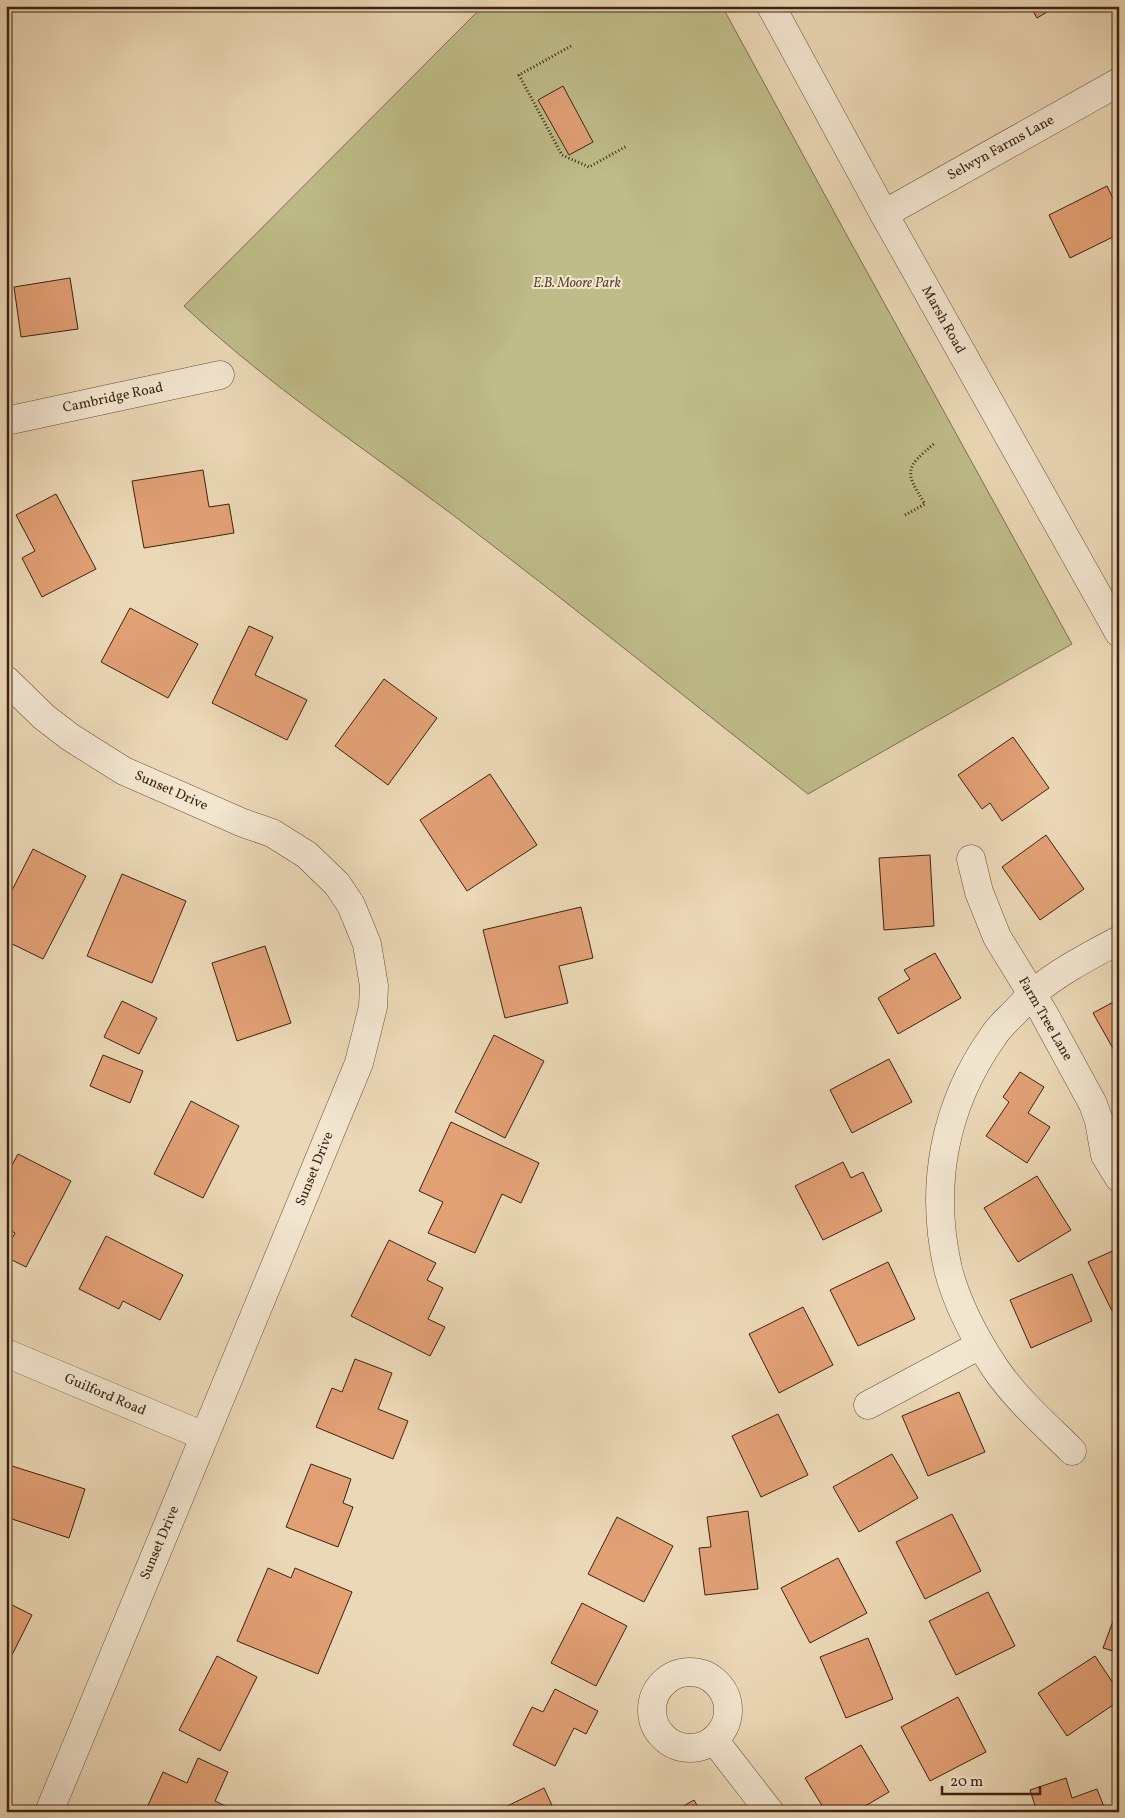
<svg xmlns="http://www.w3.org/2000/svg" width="1125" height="1818" viewBox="0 0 1125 1818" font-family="Vollkorn,serif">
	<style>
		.green { fill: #bebc89; stroke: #7d704e }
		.building { fill: #e2a075; stroke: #3c2312 }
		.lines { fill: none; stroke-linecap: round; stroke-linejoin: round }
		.minor-casing { stroke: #68503b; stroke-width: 29 }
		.path { stroke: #3c2312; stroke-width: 3; stroke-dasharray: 1 2.5; stroke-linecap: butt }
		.minor { stroke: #f2e6d0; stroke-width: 28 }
		.labels { text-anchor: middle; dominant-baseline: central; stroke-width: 4; stroke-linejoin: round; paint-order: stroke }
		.street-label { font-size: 14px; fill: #3c2312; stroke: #f2e6d0 }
		.park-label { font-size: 14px; font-style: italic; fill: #5c4930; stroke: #f2e6d0 }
	</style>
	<rect width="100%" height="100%" fill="#ebd8b6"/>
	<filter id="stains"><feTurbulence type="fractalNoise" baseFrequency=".004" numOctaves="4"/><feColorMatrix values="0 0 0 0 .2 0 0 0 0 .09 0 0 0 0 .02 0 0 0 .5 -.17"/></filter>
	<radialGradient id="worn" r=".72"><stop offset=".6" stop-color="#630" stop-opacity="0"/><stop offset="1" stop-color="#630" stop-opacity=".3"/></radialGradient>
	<path class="green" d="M 483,6 L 722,6 L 845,232 L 1072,644 L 808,794 C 696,706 584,615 470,528 C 375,455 272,389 184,306 Z"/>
	<g class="building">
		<polygon points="1030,6 1057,6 1037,18"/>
		<polygon points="563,86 593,142 569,155 538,100"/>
		<polygon points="1107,186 1119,211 1119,234 1070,258 1049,215"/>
		<polygon points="70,278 78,329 21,337 14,287"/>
		<polygon points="203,470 209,507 229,504 234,533 144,548 132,481"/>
		<polygon points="56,494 96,569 42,597 22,558 35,551 16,515"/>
		<polygon points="130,608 198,644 168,698 101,662"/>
		<polygon points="249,626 273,637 255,675 307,700 287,740 212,703"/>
		<polygon points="384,679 437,718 388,785 335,746"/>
		<polygon points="1013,737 1049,788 1002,821 990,803 982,809 958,775"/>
		<polygon points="490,774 537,845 467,891 420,820"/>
		<polygon points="1046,835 1084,889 1040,920 1002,867"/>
		<polygon points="33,849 86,876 43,959 6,941 6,902"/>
		<polygon points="930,855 934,926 884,930 879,858"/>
		<polygon points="122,874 186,901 152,983 87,956"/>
		<polygon points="581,907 593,958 559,966 568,1003 505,1018 483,930"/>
		<polygon points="265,946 291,1023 237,1041 212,963"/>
		<polygon points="935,953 961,998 898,1034 878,998 910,979 904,970"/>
		<polygon points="1119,999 1119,1059 1093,1013"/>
		<polygon points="122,1001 157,1018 139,1054 104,1037"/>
		<polygon points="494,1035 544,1061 505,1138 455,1112"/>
		<polygon points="103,1055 143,1071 130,1103 90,1086"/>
		<polygon points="889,1059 912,1102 852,1133 830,1090"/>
		<polygon points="1020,1072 1044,1087 1028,1113 1050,1127 1027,1163 986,1136 1009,1102 1003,1097"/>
		<polygon points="191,1101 239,1126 203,1198 154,1174"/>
		<polygon points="451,1122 539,1163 521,1203 502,1194 475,1253 428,1233 443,1202 419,1191"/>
		<polygon points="18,1154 71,1181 26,1267 6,1257 6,1250 15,1233 6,1228 6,1176"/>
		<polygon points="843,1162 851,1178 863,1172 882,1211 823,1240 795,1186"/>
		<polygon points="1037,1176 1071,1230 1018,1262 984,1208"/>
		<polygon points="106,1236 183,1275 160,1320 123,1301 119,1309 79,1289"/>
		<polygon points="389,1240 436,1263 427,1280 443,1288 428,1319 445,1327 430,1356 351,1316"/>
		<polygon points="1119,1248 1119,1308 1112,1311 1088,1262"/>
		<polygon points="888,1262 915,1319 858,1346 830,1290"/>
		<polygon points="1072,1274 1092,1321 1031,1348 1010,1300"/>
		<polygon points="803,1307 833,1365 779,1393 749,1334"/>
		<polygon points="355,1359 392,1373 378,1409 408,1421 393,1459 316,1427 332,1388 342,1392"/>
		<polygon points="959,1392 985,1452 928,1476 902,1416"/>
		<polygon points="778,1414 808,1475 761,1497 732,1436"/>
		<polygon points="892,1454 918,1498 859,1532 833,1487"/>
		<polygon points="311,1464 351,1479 343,1503 353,1507 338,1547 286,1527"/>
		<polygon points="12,1466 85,1489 69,1538 6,1517 6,1485"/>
		<polygon points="748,1511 758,1589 705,1595 699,1548 711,1547 707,1517"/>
		<polygon points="952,1514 981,1571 925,1599 896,1542"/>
		<polygon points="617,1517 673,1546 644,1602 588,1574"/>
		<polygon points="838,1558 867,1613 810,1643 781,1588"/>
		<polygon points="268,1568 291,1578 295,1568 352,1592 318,1674 237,1641"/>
		<polygon points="988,1592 1015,1646 956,1675 929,1621"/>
		<polygon points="6,1602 32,1615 6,1667"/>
		<polygon points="582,1603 627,1626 596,1686 551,1663"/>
		<polygon points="1119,1605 1119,1653 1103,1648"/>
		<polygon points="868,1638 893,1699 846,1718 820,1657"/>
		<polygon points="217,1656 257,1677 220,1751 179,1730"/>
		<polygon points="1095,1656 1119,1692 1119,1701 1067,1736 1038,1693"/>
		<polygon points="555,1689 598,1711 586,1734 574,1728 555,1766 513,1745 532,1707 543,1712"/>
		<polygon points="958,1697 986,1752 930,1781 901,1727"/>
		<polygon points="861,1745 889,1792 855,1812 826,1812 805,1778"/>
		<polygon points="198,1758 228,1772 215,1801 238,1812 145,1812 163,1772 187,1783"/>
		<polygon points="1066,1778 1072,1798 1097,1789 1106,1812 1037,1812 1030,1790"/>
		<polygon points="544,1788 555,1812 495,1812"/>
		<polygon points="694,1800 701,1812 673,1812"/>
	</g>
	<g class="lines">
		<g class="minor-casing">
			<g id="minor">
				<polyline points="771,6 884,214 1119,633"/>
				<polyline points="884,214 1119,82"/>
				<polyline points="6,421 220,375"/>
				<polyline points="6,680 44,717 70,737 124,771 243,823 272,833 307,855 337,884 351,905 367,944 374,986 373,1007 359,1063 49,1812"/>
				<polyline points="971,859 979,892 997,937 1043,1012 1093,1104 1099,1121 1105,1155 1119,1178"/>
				<polyline points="6,1353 204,1436"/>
				<polyline points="868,1405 980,1345"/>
				<path d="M 1072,1451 C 1046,1425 1016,1399 995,1368 C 975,1338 957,1304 948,1269 C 929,1186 944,1105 994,1035 C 999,1027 1007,1020 1014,1013 C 1020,1007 1026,1000 1032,994 C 1058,972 1089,956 1119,940"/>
				<circle cx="690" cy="1710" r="38"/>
				<polyline points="714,1740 770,1812"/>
			</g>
		</g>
		<g class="path">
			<polyline points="571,46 519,75 562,155 589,167 627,146"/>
			<path d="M 905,515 L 925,504 C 904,471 905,468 935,443"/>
		</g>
		<use href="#minor" class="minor"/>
	</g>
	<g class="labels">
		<g class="street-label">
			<text transform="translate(1001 148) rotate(-29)">Selwyn Farms Lane</text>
			<text transform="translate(943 320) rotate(61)">Marsh Road</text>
			<text transform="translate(113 398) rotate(-12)">Cambridge Road</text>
			<text transform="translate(171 791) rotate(24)">Sunset Drive</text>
			<text transform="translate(1045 1019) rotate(60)">Farm Tree Lane</text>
			<text transform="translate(315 1169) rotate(-68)">Sunset Drive</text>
			<text transform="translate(105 1395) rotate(23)">Guilford Road</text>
			<text transform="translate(160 1543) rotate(-67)">Sunset Drive</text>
		</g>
		<g class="park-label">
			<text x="577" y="283">E.B. Moore Park</text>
		</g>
	</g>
	<rect width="1125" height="1818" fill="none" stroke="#ebd8b6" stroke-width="25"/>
	<rect x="8" y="8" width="1110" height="1803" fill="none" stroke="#3c2312" stroke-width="2.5"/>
	<rect x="12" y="12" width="1100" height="1793" fill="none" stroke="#3c2312"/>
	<path d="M942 1786v8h98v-8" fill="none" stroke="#3c2312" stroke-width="2.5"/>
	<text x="950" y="1786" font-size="15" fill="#3c2312" stroke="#f2e6d0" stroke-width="4" paint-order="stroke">20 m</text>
	<rect width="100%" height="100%" filter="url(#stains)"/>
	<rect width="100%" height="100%" fill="url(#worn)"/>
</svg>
